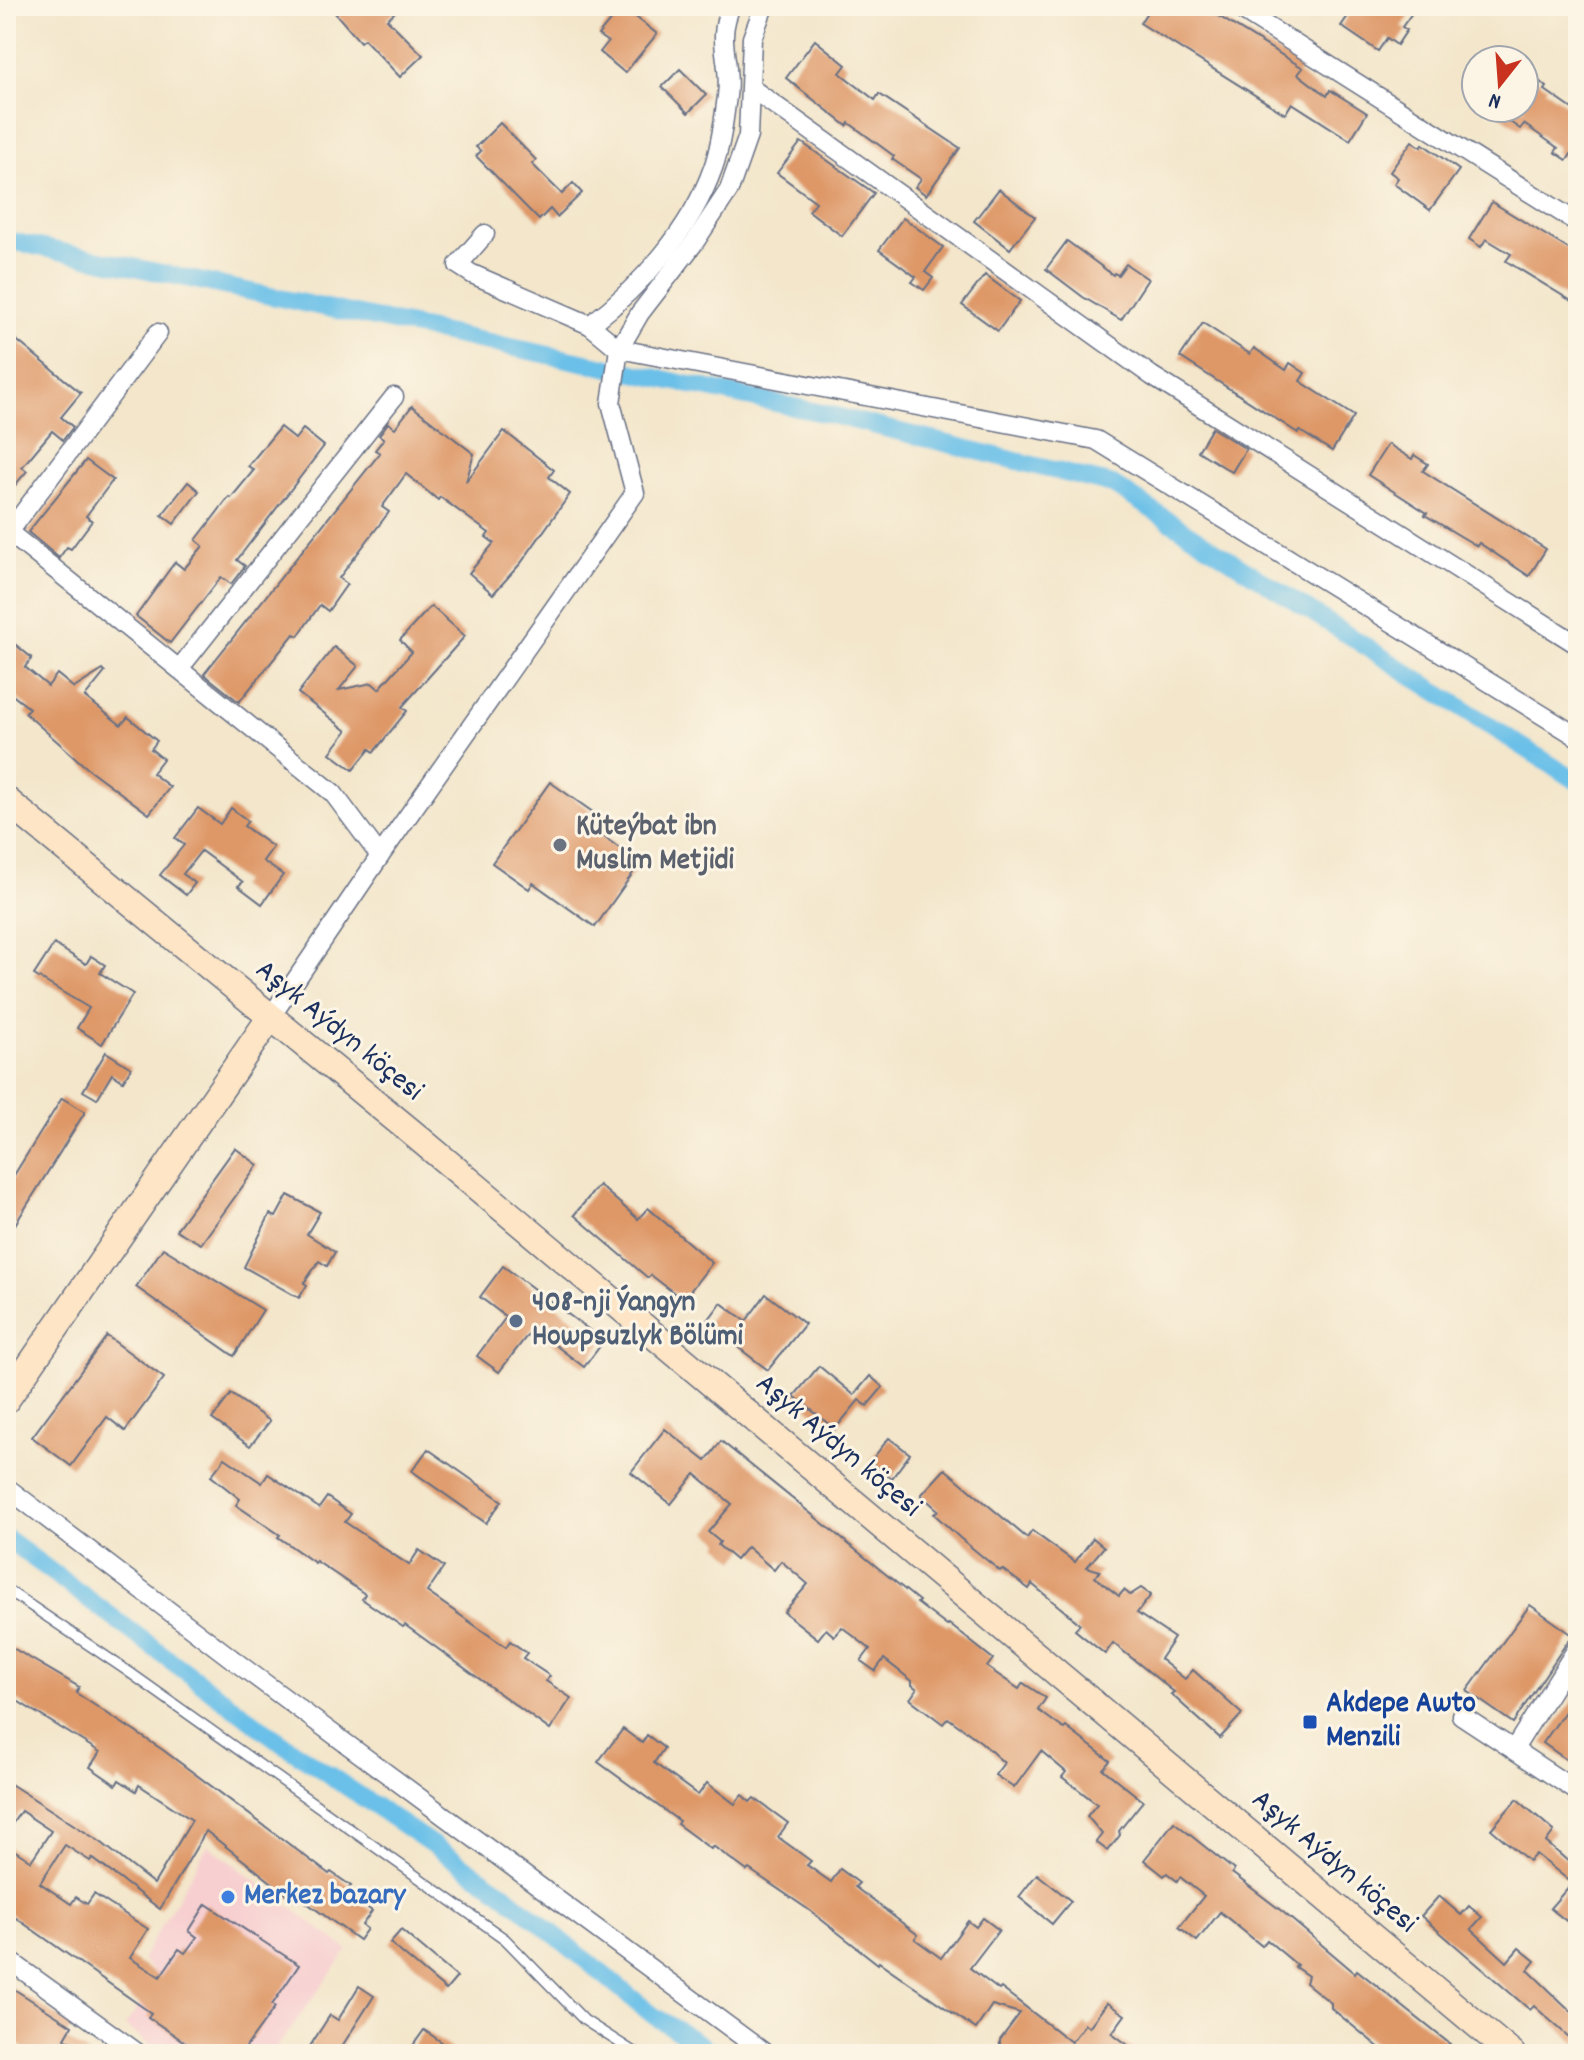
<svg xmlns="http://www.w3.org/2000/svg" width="1584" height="2060" viewBox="0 0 1584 2060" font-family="Dekko,sans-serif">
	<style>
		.built { fill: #f7cfd0 }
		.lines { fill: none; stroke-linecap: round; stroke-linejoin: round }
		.canal { stroke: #6bc0e8; stroke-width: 18 }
		.building { fill: #de9867 }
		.lane-casing { stroke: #676f84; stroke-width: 12 }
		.street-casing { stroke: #676f84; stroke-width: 21 }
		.secondary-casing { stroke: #676f84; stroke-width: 29 }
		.lane { stroke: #fff; stroke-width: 9 }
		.street { stroke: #fff; stroke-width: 18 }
		.secondary { stroke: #fde5c5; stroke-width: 26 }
		.worship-dot { fill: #6b7280; stroke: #fcf5e5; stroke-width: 3 }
		.service-dot { fill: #5c6f8a; stroke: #fcf5e5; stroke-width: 3 }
		.transit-dot { fill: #1a4fb4; stroke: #fcf5e5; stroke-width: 3 }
		.shop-dot { fill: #3f7fe0; stroke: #fcf5e5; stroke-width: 3 }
		.labels { text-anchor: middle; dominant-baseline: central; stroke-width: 6; stroke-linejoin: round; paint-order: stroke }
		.worship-label { font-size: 30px; font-weight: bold; fill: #5b616d; stroke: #fcf5e5; text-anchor: start }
		.street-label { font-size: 30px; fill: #1b2f5e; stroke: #fcf5e5 }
		.service-label { font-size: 30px; font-weight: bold; fill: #4e5e75; stroke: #fcf5e5; text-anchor: start }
		.transit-label { font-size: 30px; font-weight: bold; fill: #164399; stroke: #fcf5e5; text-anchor: start }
		.shop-label { font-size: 30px; font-weight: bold; fill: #366cbe; stroke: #fcf5e5; text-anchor: start }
	</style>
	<rect width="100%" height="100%" fill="#fcf5e5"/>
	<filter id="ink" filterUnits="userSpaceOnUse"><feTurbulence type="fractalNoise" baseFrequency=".0125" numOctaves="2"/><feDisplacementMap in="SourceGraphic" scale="16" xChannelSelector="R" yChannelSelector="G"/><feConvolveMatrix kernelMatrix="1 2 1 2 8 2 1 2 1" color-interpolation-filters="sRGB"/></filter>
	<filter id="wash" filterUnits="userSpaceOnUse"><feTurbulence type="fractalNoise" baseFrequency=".006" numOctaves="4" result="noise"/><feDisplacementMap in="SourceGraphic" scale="32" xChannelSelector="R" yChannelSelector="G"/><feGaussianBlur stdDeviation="1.8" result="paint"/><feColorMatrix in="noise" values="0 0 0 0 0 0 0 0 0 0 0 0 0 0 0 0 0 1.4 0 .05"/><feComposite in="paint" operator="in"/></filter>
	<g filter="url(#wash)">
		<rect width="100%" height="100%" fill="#f3e6cb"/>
		<polygon class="built" points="208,1845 348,1950 272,2054 162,2054 125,2026 158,1978 142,1959"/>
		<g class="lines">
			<g class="canal">
				<polyline points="6,240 832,415 1113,485 1578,782"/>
				<polyline points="6,1538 279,1741 501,1891 654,2016 716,2054"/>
			</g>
		</g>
		<g id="blocks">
			<g class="building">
				<polygon points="329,6 402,6 387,19 423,55 400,77 364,39 360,42"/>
				<polygon points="622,6 657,34 625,73 600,52 608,42 598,35"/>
				<polygon points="1151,6 1202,6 1303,68 1298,74 1327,96 1330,90 1367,113 1350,140 1292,103 1285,114 1140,23"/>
				<polygon points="1355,6 1417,6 1402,27 1407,30 1397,45 1387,38 1378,51 1341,26"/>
				<polygon points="815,40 846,65 840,73 875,100 879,94 960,148 926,195 915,187 921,179 892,159 894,156 849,123 847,126 786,78"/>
				<polygon points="680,69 706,95 688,113 662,87"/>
				<polygon points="1524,70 1547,87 1545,90 1578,113 1578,144 1567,160 1555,152 1558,148 1524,124 1520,129 1490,108 1524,108"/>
				<polygon points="500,123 536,160 532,164 562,194 573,183 582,193 557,217 550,209 539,220 476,156 481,151 476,147"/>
				<polygon points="1412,141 1421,147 1423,144 1459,170 1430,210 1394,184 1398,178 1390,172"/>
				<polygon points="801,142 874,193 842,236 809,211 816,202 777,173"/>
				<polygon points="999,189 1035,217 1010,249 974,221"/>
				<polygon points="1492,202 1578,255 1578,305 1506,261 1511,254 1486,239 1481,247 1469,239"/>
				<polygon points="903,218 943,247 925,272 933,278 924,290 912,282 916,277 879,250"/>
				<polygon points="1067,241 1113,275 1114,273 1118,275 1126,264 1148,279 1121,320 1083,297 1046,269"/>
				<polygon points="985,275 1020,301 998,331 962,305"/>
				<polygon points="1203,323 1250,354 1254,348 1286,370 1290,363 1305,373 1300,381 1354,416 1332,451 1300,431 1298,433 1180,357"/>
				<polygon points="14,338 81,393 61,417 73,427 63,440 52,431 22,467 27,471 6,496 6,417 13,409 6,402 6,347"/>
				<polygon points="412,406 474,454 466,482 504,431 554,470 549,477 570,494 521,563 493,594 469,573 494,543 486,537 489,533 440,497 438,500 406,474 382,507 389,512 339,578 347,584 328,611 320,605 298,636 294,634 239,702 204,674 380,453 375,450 384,439 379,435 388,423 395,428"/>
				<polygon points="280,427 295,439 303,429 324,446 237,560 245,566 231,584 221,577 170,643 136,616 175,562 184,569 203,546 196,540 229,497 231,498 254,470 248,466"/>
				<polygon points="1212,428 1246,449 1232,472 1198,451"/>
				<polygon points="1388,444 1412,459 1414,455 1428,464 1423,471 1546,549 1529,576 1479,543 1477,546 1425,515 1427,513 1368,475"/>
				<polygon points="86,460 113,480 86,516 92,521 71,549 67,547 59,558 28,532"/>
				<polygon points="188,482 199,491 174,524 162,515"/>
				<polygon points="431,606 465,636 402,707 407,711 374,752 370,749 353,770 330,753 347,731 298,693 334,647 358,666 339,690 372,683 379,689 412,652 400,640"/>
				<polygon points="6,637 32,658 25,667 48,686 57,674 74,688 103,670 105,672 85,697 121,725 128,717 157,741 151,749 163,759 152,773 170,787 149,814 87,768 25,713 29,708 6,690"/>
				<polygon points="550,782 597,815 589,826 640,863 595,927 533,883 529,889 492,863"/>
				<polygon points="198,808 220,824 231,808 248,821 244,826 273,847 263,861 283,875 262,904 238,886 243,882 201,851 183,874 195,883 186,895 160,875 184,845 175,838"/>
				<polygon points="54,944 86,964 91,956 105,965 100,973 133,994 102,1044 77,1028 89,1008 34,975"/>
				<polygon points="106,1052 131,1068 123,1081 112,1074 97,1099 83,1091"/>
				<polygon points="62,1098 85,1112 6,1239 6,1188"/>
				<polygon points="235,1148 258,1165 201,1244 176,1230"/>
				<polygon points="599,1185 638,1219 648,1208 712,1263 683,1300 651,1275 648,1278 574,1215"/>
				<polygon points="288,1195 320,1212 307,1234 335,1252 327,1266 319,1261 304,1283 307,1285 299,1298 244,1267 270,1214 276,1217"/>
				<polygon points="163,1248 263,1310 234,1356 136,1287"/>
				<polygon points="503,1266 604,1341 584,1367 533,1328 499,1372 477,1356 506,1317 480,1297"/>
				<polygon points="766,1294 805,1324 768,1370 706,1323 721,1303 746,1321"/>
				<polygon points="107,1336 164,1378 125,1431 107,1417 71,1466 32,1437"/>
				<polygon points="819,1366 854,1395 870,1376 883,1387 867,1406 859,1400 835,1429 794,1396"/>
				<polygon points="231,1394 270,1421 250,1446 212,1419"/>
				<polygon points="665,1429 706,1461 721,1441 919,1601 917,1603 947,1626 949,1624 993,1659 987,1667 1019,1689 1023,1683 1046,1698 1038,1710 1064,1729 1066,1727 1110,1761 1103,1769 1143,1801 1119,1831 1120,1835 1108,1851 1096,1842 1102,1834 1087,1816 1097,1804 1062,1777 1066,1772 1041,1751 1014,1788 995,1775 1004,1763 981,1742 948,1718 943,1724 910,1699 917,1689 912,1685 912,1681 884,1659 875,1671 861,1661 870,1649 842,1627 834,1636 826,1629 818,1639 784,1612 808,1584 781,1561 774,1570 747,1547 736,1560 718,1545 720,1542 708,1532 732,1504 695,1474 671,1504 631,1472"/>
				<polygon points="889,1438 910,1454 892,1478 870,1462"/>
				<polygon points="428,1449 502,1501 486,1523 412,1471"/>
				<polygon points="225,1458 262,1483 268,1474 319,1508 327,1497 351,1514 345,1522 409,1565 419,1550 444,1567 427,1592 506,1647 510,1641 527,1653 523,1658 550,1676 546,1681 571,1698 550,1730 405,1625 403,1627 362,1599 365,1594 316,1561 315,1563 278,1537 280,1535 236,1505 240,1499 211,1476"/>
				<polygon points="945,1469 1027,1538 1032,1531 1075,1562 1093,1538 1104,1547 1087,1567 1100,1571 1095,1577 1119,1596 1124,1590 1130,1595 1141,1588 1151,1595 1137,1613 1174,1638 1160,1659 1185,1679 1193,1670 1242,1714 1220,1738 1171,1694 1174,1692 1113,1643 1105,1654 1075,1630 1080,1624 1032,1584 1029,1589 1002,1569 1000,1571 960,1538 934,1514 938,1510 921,1495"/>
				<polygon points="1530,1605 1574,1636 1568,1641 1513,1723 1467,1691"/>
				<polygon points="6,1644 79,1687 76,1693 163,1750 329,1874 331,1872 351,1886 346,1892 372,1911 362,1925 367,1929 359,1940 297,1896 294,1900 206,1831 160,1909 92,1858 90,1861 65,1845 40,1883 71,1904 76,1897 87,1904 94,1894 148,1929 130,1958 160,1977 179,1949 185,1953 197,1937 189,1931 206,1904 299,1965 272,2005 275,2007 241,2054 202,2054 148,2017 151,2013 6,1911 6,1845 31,1861 51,1831 21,1811 6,1833 6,1781 102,1843 154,1884 192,1820 139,1785 136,1791 119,1780 116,1785 90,1767 100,1752 6,1694"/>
				<polygon points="1578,1693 1578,1768 1543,1743"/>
				<polygon points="623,1729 642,1743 647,1735 664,1748 654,1763 698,1795 707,1783 735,1804 742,1795 750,1802 754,1798 788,1823 778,1837 811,1861 807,1865 831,1882 840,1869 859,1883 855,1887 918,1935 915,1939 941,1958 968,1921 976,1927 983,1918 999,1930 970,1968 999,1990 1001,1988 1071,2042 1085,2024 1089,2027 1107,2003 1125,2015 1112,2033 1140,2054 1011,2054 1000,2046 1000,2040 1020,2013 992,2005 976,2029 879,1962 878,1964 809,1910 749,1869 747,1871 713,1846 711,1849 677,1824 679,1821 598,1762"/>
				<polygon points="1517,1799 1554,1831 1546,1842 1578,1870 1578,1911 1569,1923 1550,1908 1572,1883 1536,1854 1529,1861 1491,1829"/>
				<polygon points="1174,1822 1234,1870 1232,1873 1283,1912 1355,1973 1357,1970 1450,2044 1442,2054 1387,2054 1331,2008 1331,2003 1306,1983 1308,1976 1295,1967 1297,1965 1267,1940 1262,1946 1220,1912 1197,1941 1179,1927 1204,1896 1180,1877 1177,1881 1167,1873 1164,1876 1144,1860"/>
				<polygon points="1037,1874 1071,1901 1052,1924 1019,1897"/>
				<polygon points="1439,1896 1461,1915 1469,1906 1482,1917 1471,1929 1507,1962 1519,1948 1535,1961 1528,1970 1578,2018 1578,2045 1534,2006 1530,2010 1421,1916"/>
				<polygon points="401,1930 457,1977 446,1990 390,1943"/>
				<polygon points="6,1984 72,2026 65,2038 89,2054 19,2054 23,2048 6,2037"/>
				<polygon points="359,1986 374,1996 337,2054 305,2054 330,2015 338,2020"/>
				<polygon points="424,2030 459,2054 407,2054"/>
			</g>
		</g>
	</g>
	<g filter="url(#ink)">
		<use href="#blocks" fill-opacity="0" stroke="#676f84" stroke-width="2"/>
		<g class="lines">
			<g class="lane-casing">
				<polyline id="lane" points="6,1589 129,1672 505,1939 584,2020 637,2054"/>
			</g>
			<g class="street-casing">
				<g id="street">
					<polyline points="1235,6 1578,223"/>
					<polyline points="751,88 1152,376 1578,645"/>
					<polyline points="485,234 458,265 472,274 590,325 619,349 1096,440 1578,737"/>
					<path d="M 590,325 C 642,285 691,230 713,168 C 721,146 724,119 727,96 C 732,61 715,42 731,6"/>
					<polyline points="6,530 333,793 380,856"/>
					<polyline points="9,532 158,333"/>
					<polyline points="179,669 394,397"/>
					<polyline points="270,1018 380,856 635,493 611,403 619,349 640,313 694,243 729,190 748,136 752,38 764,6"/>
					<polyline points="6,1487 248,1671 766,2054"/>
					<polyline points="1461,1715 1578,1792"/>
					<polyline points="1514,1749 1578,1647"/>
					<polyline points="6,1958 139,2054"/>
				</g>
			</g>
			<g class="secondary-casing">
				<g id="secondary">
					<polyline points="6,800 410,1131 1512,2054"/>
					<polyline points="6,1400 270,1018"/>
				</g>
			</g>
			<use href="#lane" class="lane"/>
			<use href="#street" class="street"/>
			<use href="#secondary" class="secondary"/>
		</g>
	</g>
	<circle class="worship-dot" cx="560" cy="845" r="8"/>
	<circle class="service-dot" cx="516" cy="1321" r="8"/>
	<rect class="transit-dot" x="1302" y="1714" width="16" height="16" rx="4"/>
	<circle class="shop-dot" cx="228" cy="1897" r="8"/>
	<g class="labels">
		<g class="worship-label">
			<text x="576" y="828">Küteýbat ibn<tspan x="576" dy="34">Muslim Metjidi</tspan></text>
		</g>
		<g class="street-label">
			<text transform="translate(338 1032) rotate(39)">Aşyk Aýdyn köçesi</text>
			<text transform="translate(837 1447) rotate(40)">Aşyk Aýdyn köçesi</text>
			<text transform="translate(1333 1863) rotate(40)">Aşyk Aýdyn köçesi</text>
		</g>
		<g class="service-label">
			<text x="532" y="1304">408-nji Ýangyn<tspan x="532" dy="34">Howpsuzlyk Bölümi</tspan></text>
		</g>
		<g class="transit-label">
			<text x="1326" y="1705">Akdepe Awto<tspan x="1326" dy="34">Menzili</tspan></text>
		</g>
		<g class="shop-label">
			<text x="244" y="1897">Merkez bazary</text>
		</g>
	</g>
	<rect width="1584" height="2060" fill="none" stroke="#fcf5e5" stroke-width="32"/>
	<g transform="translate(1500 84) rotate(197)"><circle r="38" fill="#fcf5e5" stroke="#a2a6af" stroke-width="2"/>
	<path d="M0-6L14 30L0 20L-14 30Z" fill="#c8321e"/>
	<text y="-12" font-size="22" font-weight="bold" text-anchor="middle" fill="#1b2f5e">N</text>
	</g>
</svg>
